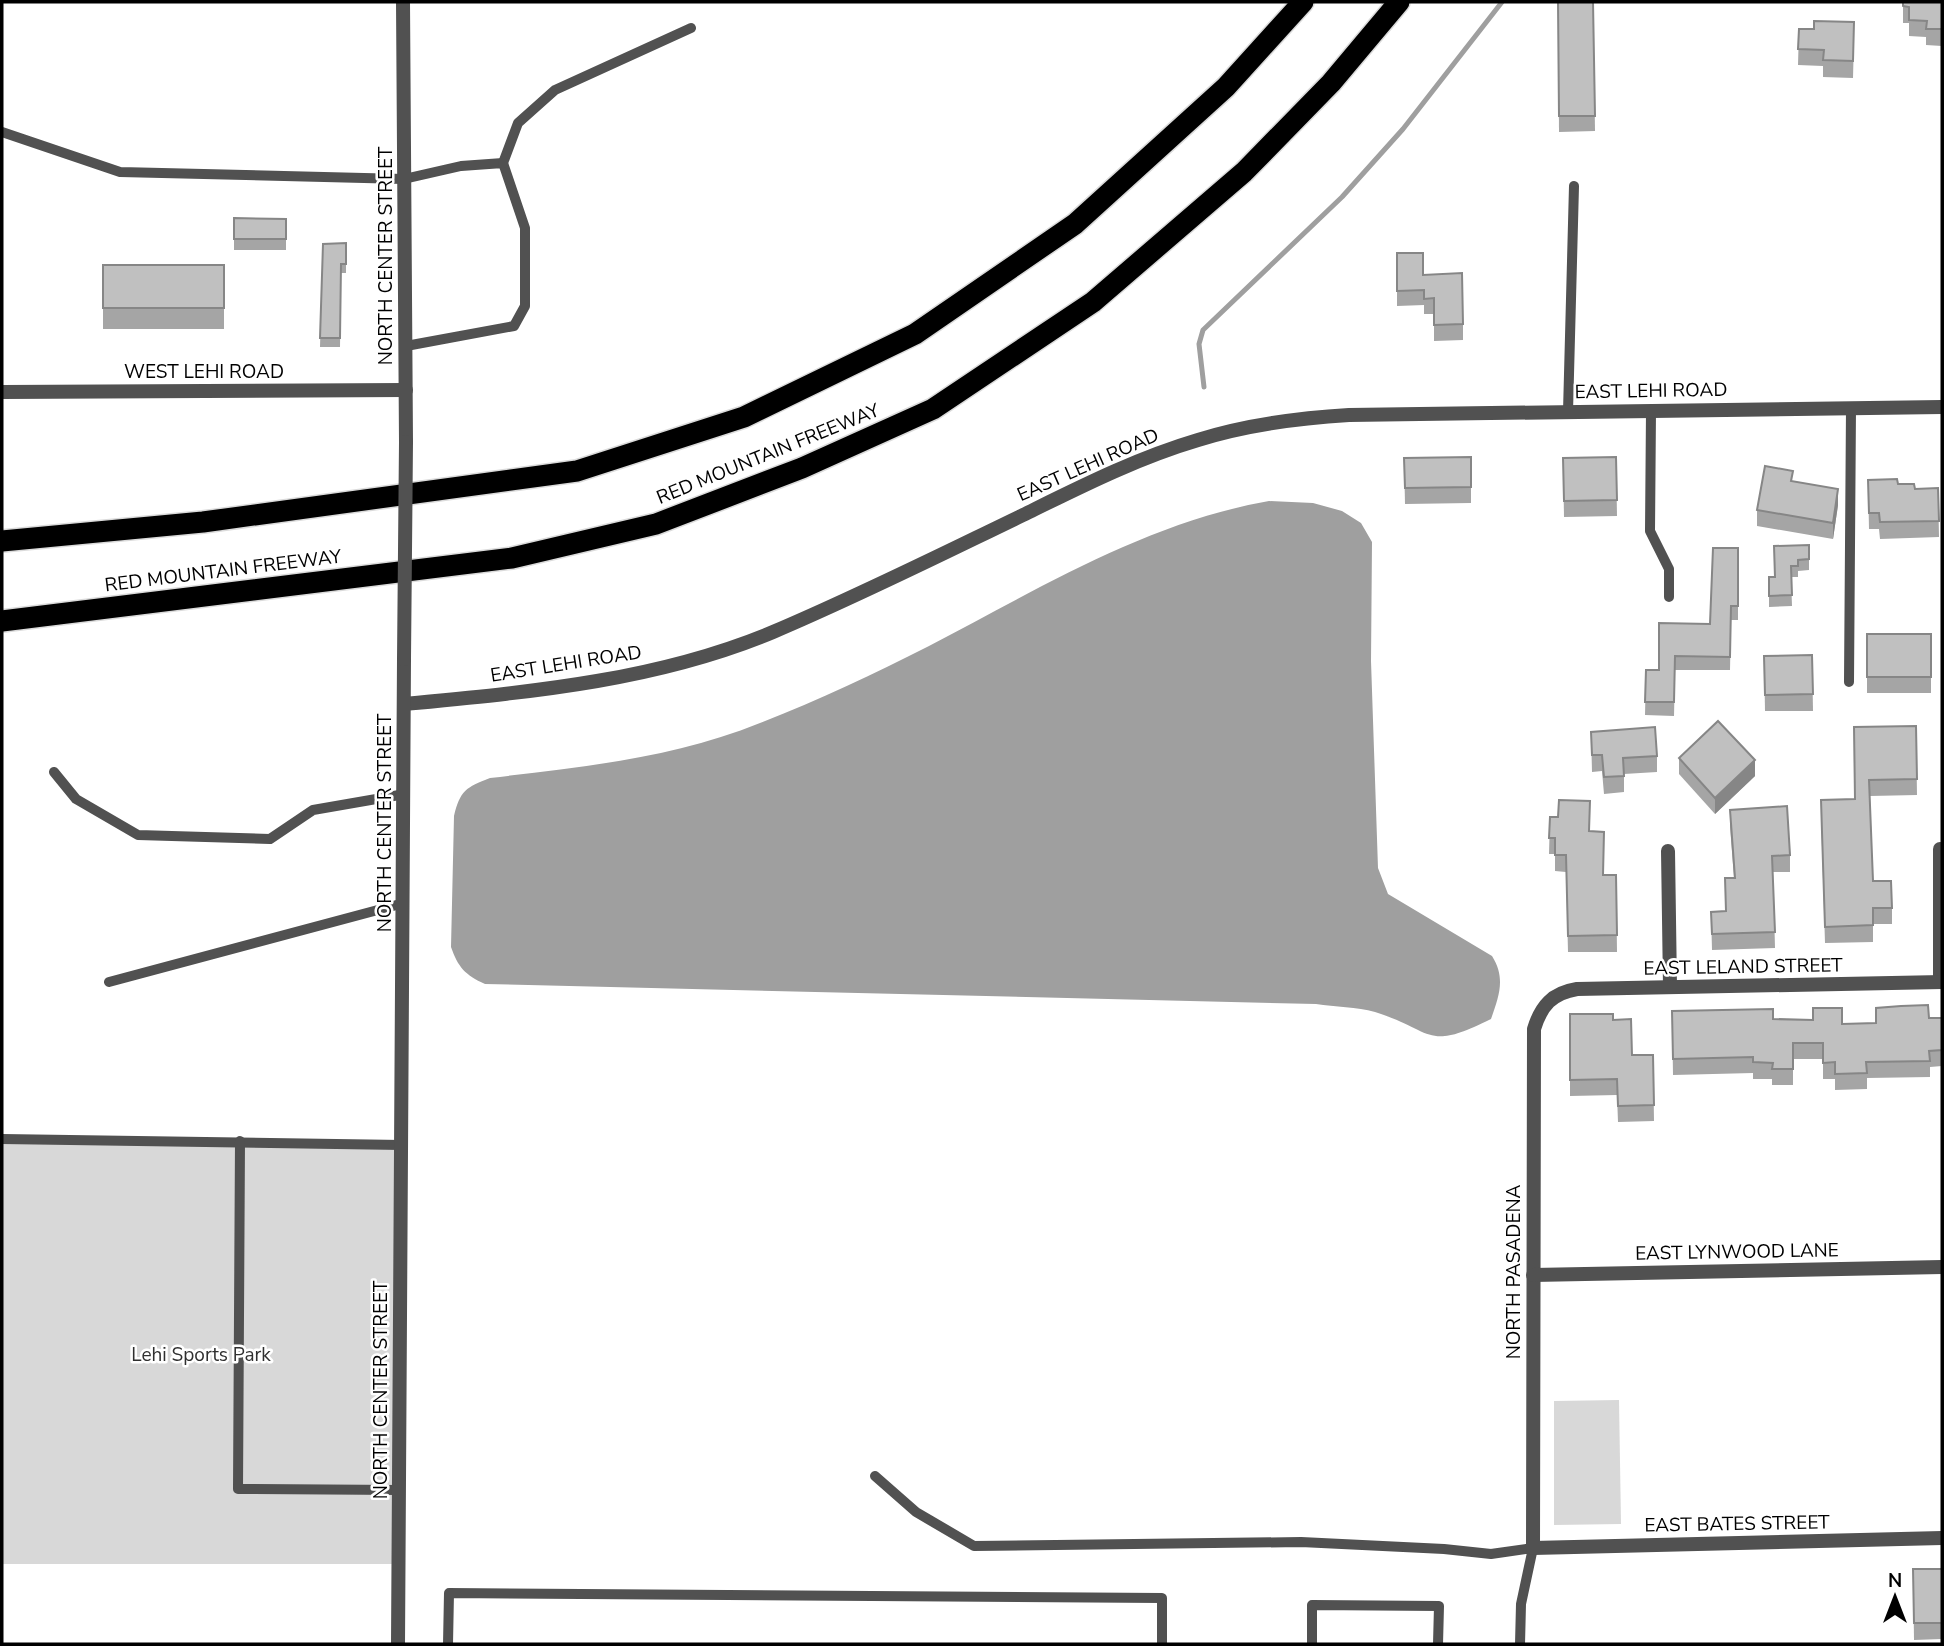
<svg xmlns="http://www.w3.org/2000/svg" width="1944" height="1646" viewBox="0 0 1944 1646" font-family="'Nunito Sans',sans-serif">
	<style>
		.green { fill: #d8d8d8 }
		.water { fill: #9f9f9f }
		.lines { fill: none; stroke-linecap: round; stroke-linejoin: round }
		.stream { stroke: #9f9f9f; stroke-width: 5 }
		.motorway-casing { stroke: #dbdbdb; stroke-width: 24 }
		.service { stroke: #515151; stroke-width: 10 }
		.minor { stroke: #515151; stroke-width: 14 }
		.tertiary { stroke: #515151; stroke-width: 14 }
		.motorway { stroke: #000; stroke-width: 21 }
		.tertiary-bridge { stroke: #515151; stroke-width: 14 }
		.wall { fill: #a5a5a5 }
		.shaded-wall { fill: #868686 }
		.building { fill: #c0c0c0; stroke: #868686; stroke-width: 2 }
		.labels { text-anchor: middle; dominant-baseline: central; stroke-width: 5; stroke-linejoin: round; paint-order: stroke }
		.street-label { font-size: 19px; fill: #000; stroke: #fff }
		.park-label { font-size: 19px; fill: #2f2f2f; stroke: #fff }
	</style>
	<rect width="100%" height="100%" fill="#fff"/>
	<g class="green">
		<polygon points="2,1139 402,1145 399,1564 2,1564"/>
		<polygon points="1619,1400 1621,1524 1554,1525 1554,1401"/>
	</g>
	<path class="water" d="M 1269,501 L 1313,503 L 1342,511 L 1361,523 L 1372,542 L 1371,661 L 1378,868 L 1388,894 L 1492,956 C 1506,978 1499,996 1491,1019 C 1425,1052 1435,1031 1375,1012 C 1357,1007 1335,1007 1316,1004 L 485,984 C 465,975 458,967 451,947 L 454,816 C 460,791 466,787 490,778 C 582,767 674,758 760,723 C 817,701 874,674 929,646 C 1039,589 1145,523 1269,501 Z"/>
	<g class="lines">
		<polyline class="stream" points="1204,387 1199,344 1203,330 1342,197 1403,129 1502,2"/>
		<g class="motorway-casing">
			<g id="motorway">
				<polyline points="2,541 203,522 577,471 744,417 915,334 1075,224 1226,87 1303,2"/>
				<polyline points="2,621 512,558 656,524 802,468 933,409 1093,302 1244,172 1331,83 1399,2"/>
			</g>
		</g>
		<g class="service">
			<polyline points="2,132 120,172 404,179 461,166 503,163 525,228 525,306 514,326 406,346"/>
			<polyline points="503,163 518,123 555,90 691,28"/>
			<polyline points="1651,411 1650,531 1669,569 1669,597"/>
			<polyline points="1568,412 1574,186"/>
			<polyline points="1849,682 1851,408"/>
			<polyline points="54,772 76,799 138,835 270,839 313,810 405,794"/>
			<polyline points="109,982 404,903"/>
			<polyline points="2,1139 402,1145"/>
			<polyline points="240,1141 238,1489 400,1490"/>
			<polyline points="875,1476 916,1512 974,1546 1301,1542 1444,1549 1491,1554 1533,1548 1521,1604 1520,1644"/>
			<polyline points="448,1644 449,1593 1162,1598 1162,1644"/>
			<polyline points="1312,1644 1312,1605 1439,1606 1438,1644"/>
		</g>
		<g class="minor">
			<polyline points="2,392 406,390"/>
			<path d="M 405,704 C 530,692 656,681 773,632 C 858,596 940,555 1023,515 C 1080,487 1137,458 1198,440 C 1246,425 1299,418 1349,415 L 1942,407"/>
			<polyline points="1668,851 1670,987"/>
			<polyline points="1940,982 1940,849"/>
			<path d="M 1942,982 L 1577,989 C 1552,993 1541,1006 1534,1029 L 1533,1548 L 1942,1538"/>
			<polyline points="1533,1275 1942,1267"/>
		</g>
		<g class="tertiary">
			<polyline points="403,2 406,442"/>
			<polyline points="398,1644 404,659"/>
		</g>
		<use href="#motorway" class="motorway"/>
		<polyline class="tertiary-bridge" points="404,659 406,442"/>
	</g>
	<g class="wall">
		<polygon points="1558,2 1593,2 1595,131 1559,132"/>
		<polygon points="1903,2 1942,2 1942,46 1926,45 1926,37 1909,36 1909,23 1903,23"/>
		<polygon points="1799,29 1854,39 1853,78 1823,77 1823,66 1798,65"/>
		<polygon points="234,218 286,219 286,250 234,250"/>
		<polygon points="346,243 346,273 341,273 340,347 320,347 323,244"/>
		<polygon points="1397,253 1423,275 1463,324 1463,340 1434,341 1434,314 1424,314 1424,305 1397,306"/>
		<rect x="103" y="265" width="121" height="64"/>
		<polygon points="1471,457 1471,503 1405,504 1404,458"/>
		<polygon points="1616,457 1617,516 1564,517 1563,458"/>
		<polygon points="1868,480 1898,484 1915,489 1938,488 1939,537 1880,539 1879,529 1869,529"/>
		<polygon points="1793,482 1838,505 1833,539 1757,526 1757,510"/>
		<polygon points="1809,545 1809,570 1798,571 1798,577 1791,577 1792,606 1769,607 1769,577 1774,577"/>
		<polygon points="1738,548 1738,620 1731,620 1730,670 1675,670 1674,716 1645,715 1646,670 1659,670 1710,624"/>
		<rect x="1867" y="634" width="64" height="59"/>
		<polygon points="1812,655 1813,711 1765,711 1764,656"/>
		<polygon points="1916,726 1917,795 1870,796 1873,881 1892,908 1892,924 1873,924 1873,942 1825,943 1821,816 1855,799 1854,727"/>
		<polygon points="1591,732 1657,756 1657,772 1624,774 1624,792 1604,794 1602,771 1592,772"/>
		<polygon points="1679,758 1755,776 1715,814 1679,774"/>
		<polygon points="1730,810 1790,855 1790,872 1773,872 1775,948 1712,950 1711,912 1725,911 1734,878 1730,826"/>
		<polygon points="1550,817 1590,832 1603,875 1616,875 1617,952 1568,952 1566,872 1555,871 1555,854 1549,854"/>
		<polygon points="1672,1011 1842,1024 1876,1023 1942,1018 1942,1066 1930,1067 1930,1077 1867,1078 1867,1089 1835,1090 1835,1079 1823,1079 1823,1059 1793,1059 1793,1085 1772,1085 1772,1079 1753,1079 1753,1073 1673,1075"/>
		<polygon points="1570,1014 1613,1020 1632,1055 1653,1055 1654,1121 1618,1122 1617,1095 1570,1096"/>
		<polygon points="1913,1569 1942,1569 1942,1639 1914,1640"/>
	</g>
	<g class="shaded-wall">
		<polygon points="1838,489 1838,505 1833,539 1833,523"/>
		<polygon points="1755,760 1755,776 1715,814 1715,798"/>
	</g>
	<g class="building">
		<polygon points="1558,2 1593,2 1595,116 1559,116"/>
		<polygon points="1903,2 1942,2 1942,29 1926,29 1927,21 1909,20 1909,7 1903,6"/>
		<polygon points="1814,21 1854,22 1853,61 1823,60 1824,50 1798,49 1799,29 1814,29"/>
		<polygon points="234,218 286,219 286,239 234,239"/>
		<polygon points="346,243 346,264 341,264 340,338 320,338 323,244"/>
		<polygon points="1397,253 1423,253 1423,275 1462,273 1463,324 1434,325 1434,298 1424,299 1424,290 1397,291"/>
		<rect x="103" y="265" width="121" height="43"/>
		<polygon points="1471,457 1471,487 1405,488 1404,458"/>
		<polygon points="1616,457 1617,500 1564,501 1563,458"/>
		<polygon points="1765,466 1793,471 1791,481 1838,489 1833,523 1757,510"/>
		<polygon points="1897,479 1898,484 1914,484 1915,489 1938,488 1939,521 1880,522 1879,513 1869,513 1868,480"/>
		<polygon points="1809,545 1809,559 1798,560 1798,566 1791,566 1792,595 1769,596 1769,577 1775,577 1774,546"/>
		<polygon points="1713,548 1738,548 1738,606 1731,606 1730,657 1675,656 1674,702 1645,702 1646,670 1659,670 1659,623 1710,624"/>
		<rect x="1867" y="634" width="64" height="43"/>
		<polygon points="1812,655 1813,694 1765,695 1764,656"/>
		<polygon points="1718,721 1755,760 1715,798 1679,758"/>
		<polygon points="1916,726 1917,779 1869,780 1873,881 1891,881 1892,908 1873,908 1873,925 1825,927 1821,800 1855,799 1854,727"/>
		<polygon points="1655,727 1657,756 1623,758 1624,776 1604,777 1602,755 1592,755 1591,732"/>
		<polygon points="1559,800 1590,801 1589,831 1604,832 1603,875 1616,875 1617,935 1568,936 1566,855 1555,855 1555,838 1549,838 1550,817 1558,817"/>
		<polygon points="1787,806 1790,855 1772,856 1775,932 1712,934 1711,912 1726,911 1725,878 1735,878 1730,810"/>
		<polygon points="1928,1005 1929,1018 1942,1018 1942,1050 1929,1051 1930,1061 1866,1062 1867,1073 1835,1074 1835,1062 1823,1063 1823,1043 1793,1043 1793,1069 1772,1069 1773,1063 1753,1062 1753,1057 1673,1059 1672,1011 1773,1009 1773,1019 1813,1020 1813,1008 1842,1008 1842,1024 1876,1023 1876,1008 1901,1006"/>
		<polygon points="1570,1014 1613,1014 1613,1020 1631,1019 1632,1055 1653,1055 1654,1105 1618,1106 1617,1079 1570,1080"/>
		<polygon points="1913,1569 1942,1569 1942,1623 1914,1623"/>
	</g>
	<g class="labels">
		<g class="street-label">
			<text transform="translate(386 256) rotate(-90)">NORTH CENTER STREET</text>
			<text x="204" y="372">WEST LEHI ROAD</text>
			<text transform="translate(1651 391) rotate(-1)">EAST LEHI ROAD</text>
			<text transform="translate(768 454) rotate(-22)">RED MOUNTAIN FREEWAY</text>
			<text transform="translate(1088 465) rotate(-24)">EAST LEHI ROAD</text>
			<text transform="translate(223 571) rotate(-7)">RED MOUNTAIN FREEWAY</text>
			<text transform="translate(566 664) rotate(-9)">EAST LEHI ROAD</text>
			<text transform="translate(385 823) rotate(-90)">NORTH CENTER STREET</text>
			<text transform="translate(1743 967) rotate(-1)">EAST LELAND STREET</text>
			<text transform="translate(1737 1252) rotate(-1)">EAST LYNWOOD LANE</text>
			<text transform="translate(1514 1272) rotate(-90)">NORTH PASADENA</text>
			<text transform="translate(381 1390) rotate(-90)">NORTH CENTER STREET</text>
			<text transform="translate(1737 1524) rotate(-1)">EAST BATES STREET</text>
		</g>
		<g class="park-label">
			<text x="201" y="1355">Lehi Sports Park</text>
		</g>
	</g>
	<rect width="1944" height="1646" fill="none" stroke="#000000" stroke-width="7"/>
	<g transform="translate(1895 1597)" stroke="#ffffff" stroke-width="5" paint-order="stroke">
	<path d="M0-5L12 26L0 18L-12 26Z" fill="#000000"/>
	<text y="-10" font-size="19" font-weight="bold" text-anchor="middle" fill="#000000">N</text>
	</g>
</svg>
